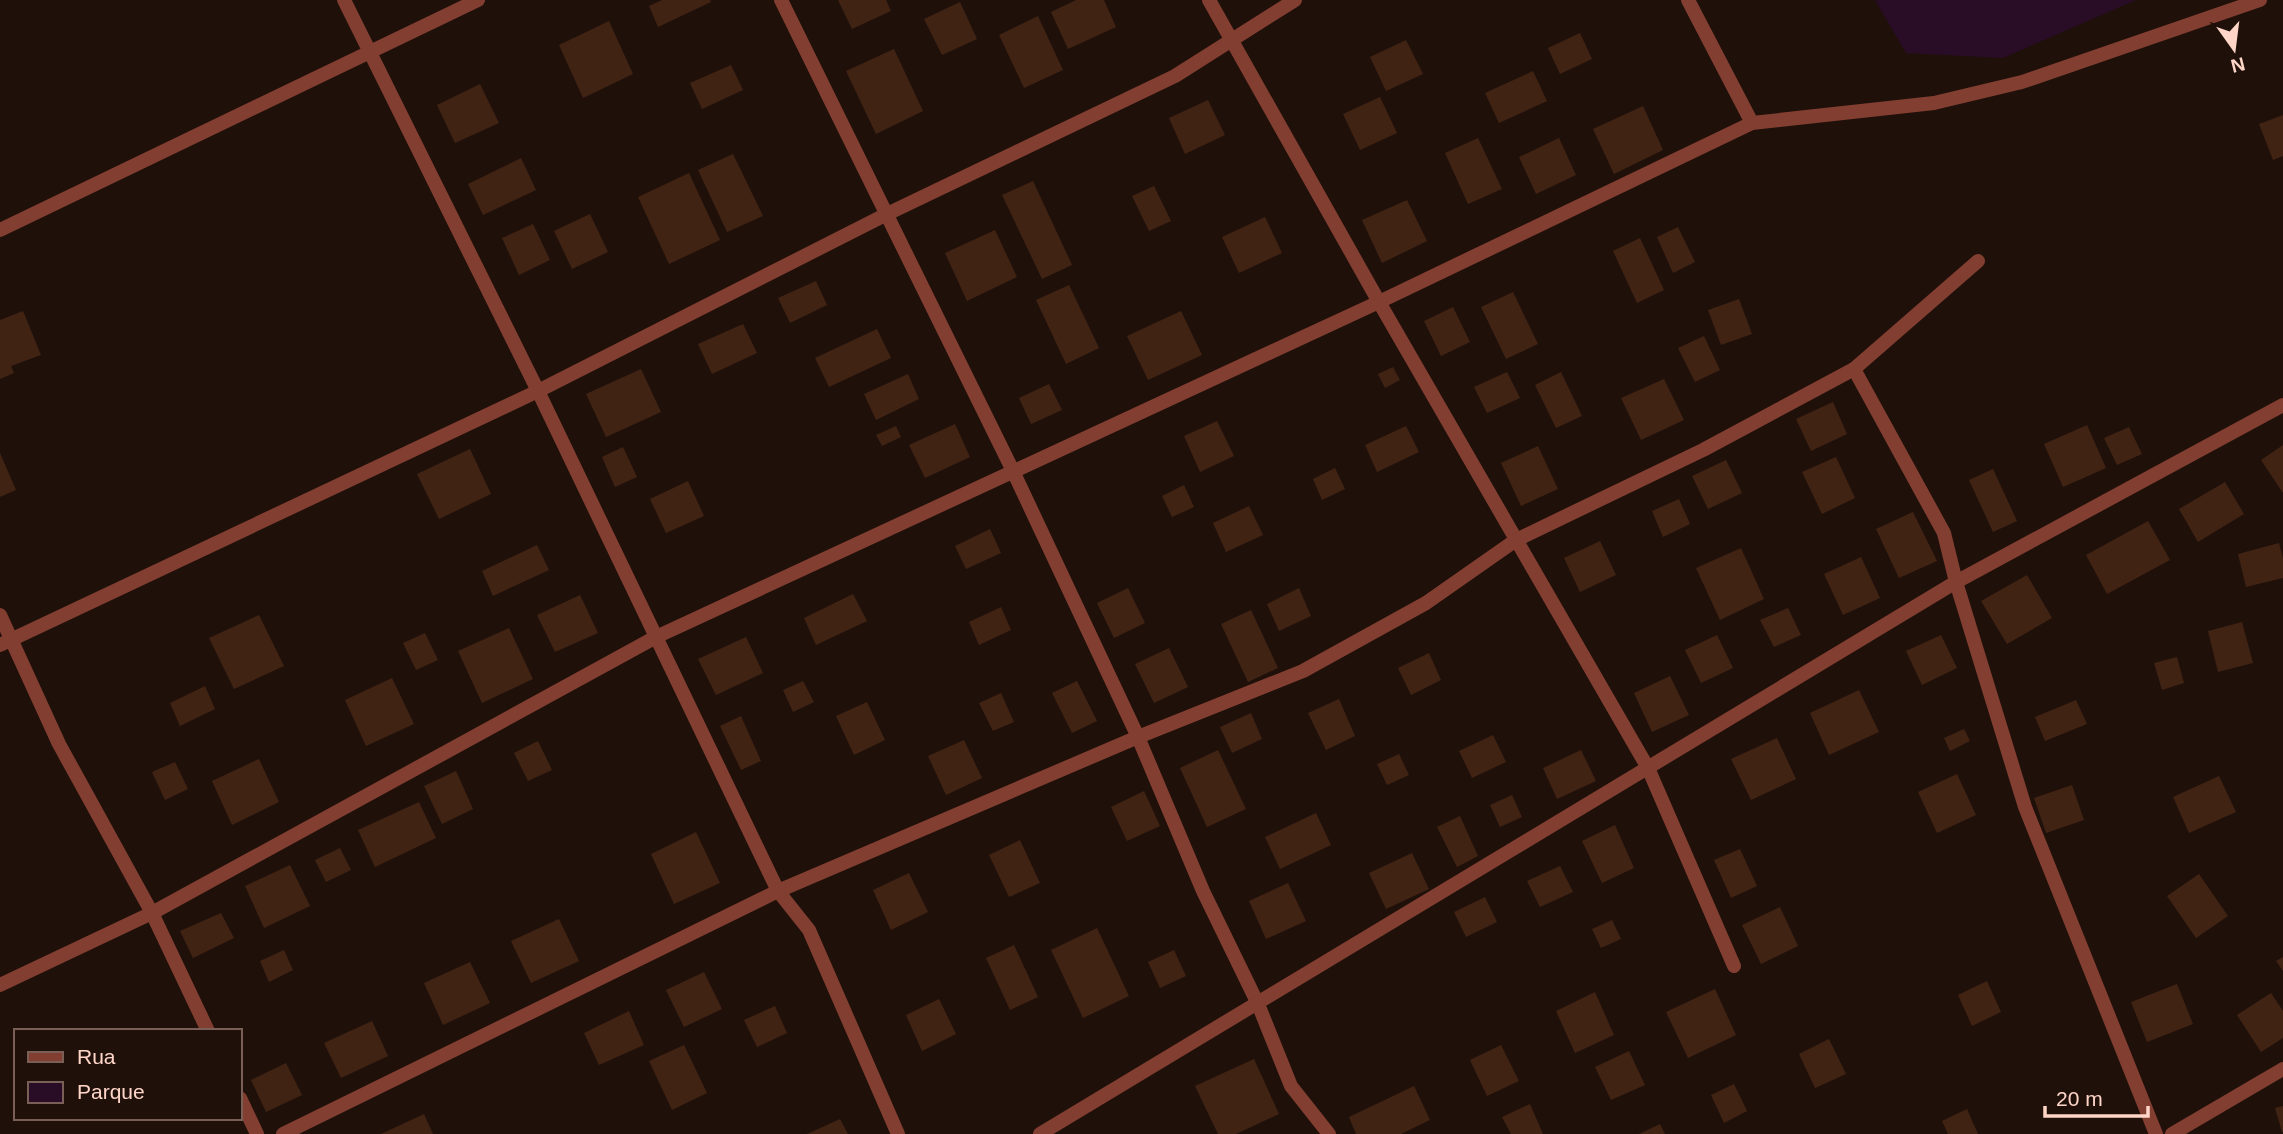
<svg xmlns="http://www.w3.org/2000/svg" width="2283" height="1134" viewBox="0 0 2283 1134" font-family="Arial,sans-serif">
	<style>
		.green { fill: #290d26 }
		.building { fill: #412314 }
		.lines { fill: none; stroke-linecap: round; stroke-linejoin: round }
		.street { stroke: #823e30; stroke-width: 14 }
	</style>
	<rect width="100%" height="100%" fill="#1f100a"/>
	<polygon class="green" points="1875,0 2136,0 2003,58 1906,53"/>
	<g class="building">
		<polygon points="662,0 710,0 711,2 658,27 649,6"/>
		<polygon points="838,0 886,0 891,11 852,29"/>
		<polygon points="1076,0 1104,0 1116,27 1068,49 1051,12"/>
		<polygon points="960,2 977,39 942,55 924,19"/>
		<polygon points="1038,16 1063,70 1024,88 999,35"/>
		<polygon points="609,21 633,74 583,98 559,45"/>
		<polygon points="1580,33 1592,59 1560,74 1548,48"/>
		<polygon points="1406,40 1423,74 1386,91 1370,57"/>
		<polygon points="894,49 923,111 876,134 846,71"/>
		<polygon points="731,65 743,90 702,109 690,83"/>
		<polygon points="1533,71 1547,101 1499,123 1485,93"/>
		<polygon points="480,84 499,123 455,143 437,105"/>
		<polygon points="1380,97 1397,133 1360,150 1343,114"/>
		<polygon points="1208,100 1225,135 1185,154 1169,118"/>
		<polygon points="1643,106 1663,150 1614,174 1593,129"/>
		<polygon points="2283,115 2283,156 2273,160 2259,124"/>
		<polygon points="1478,138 1502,189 1468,204 1445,153"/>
		<polygon points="1559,138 1576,175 1536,194 1519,157"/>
		<polygon points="733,154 763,216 727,232 698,170"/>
		<polygon points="521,158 536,190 483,215 468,184"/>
		<polygon points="689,173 720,240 669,264 638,197"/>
		<polygon points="1033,181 1072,265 1042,279 1002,195"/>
		<polygon points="1154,186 1171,221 1149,231 1132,196"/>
		<polygon points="1407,200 1427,241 1382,263 1362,220"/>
		<polygon points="590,214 608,252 572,269 554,231"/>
		<polygon points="1265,217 1282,253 1239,273 1222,237"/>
		<polygon points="533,224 550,260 519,275 502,238"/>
		<polygon points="1678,227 1695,262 1673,273 1657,237"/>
		<polygon points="995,230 1017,277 967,301 945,253"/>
		<polygon points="1640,238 1664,290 1637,303 1613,251"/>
		<polygon points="816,281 827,305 790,323 778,298"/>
		<polygon points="1069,285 1099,348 1066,364 1036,300"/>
		<polygon points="1513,292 1538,344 1506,359 1481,307"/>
		<polygon points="1739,299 1752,334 1721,345 1708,310"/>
		<polygon points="1453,307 1470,342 1441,356 1424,321"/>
		<polygon points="23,311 41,355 11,366 14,373 0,379 0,320"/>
		<polygon points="1181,311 1202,355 1148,380 1127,336"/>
		<polygon points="743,324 757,353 712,374 698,344"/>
		<polygon points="877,329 891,358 829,387 815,358"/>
		<polygon points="1704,336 1720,370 1695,382 1678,348"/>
		<polygon points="1393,367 1400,380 1385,388 1378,374"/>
		<polygon points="641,369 661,412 606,437 586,394"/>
		<polygon points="1507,372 1520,398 1487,413 1474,387"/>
		<polygon points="1561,372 1582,416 1556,428 1535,385"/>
		<polygon points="908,374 919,399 876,420 864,394"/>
		<polygon points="1664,379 1684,420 1641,440 1621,398"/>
		<polygon points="1049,384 1062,410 1031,424 1019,398"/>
		<polygon points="1833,402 1847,434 1811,451 1796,419"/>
		<polygon points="1217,421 1234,456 1200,472 1184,436"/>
		<polygon points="955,424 970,457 925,478 909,445"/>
		<polygon points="2087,425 2106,468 2063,487 2044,444"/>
		<polygon points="896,426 901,437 882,446 876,435"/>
		<polygon points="1406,426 1419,452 1377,472 1365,445"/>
		<polygon points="2129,427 2142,454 2117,465 2104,438"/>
		<polygon points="2283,445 2283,493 2261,460"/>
		<polygon points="1538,446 1558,489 1521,506 1501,463"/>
		<polygon points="623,447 637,477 615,487 602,457"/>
		<polygon points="470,449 491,494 439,519 417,474"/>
		<polygon points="0,453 16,490 0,497"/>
		<polygon points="1836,457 1855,498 1822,514 1802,472"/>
		<polygon points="1726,460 1742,493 1708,509 1692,476"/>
		<polygon points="1335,468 1345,489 1322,500 1313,479"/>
		<polygon points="1993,469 2017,521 1993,532 1969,480"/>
		<polygon points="688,481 704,516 666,533 650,499"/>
		<polygon points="2225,482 2244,514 2198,542 2179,509"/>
		<polygon points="1184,485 1194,507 1172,517 1162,496"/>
		<polygon points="1679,499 1690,524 1663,537 1652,511"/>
		<polygon points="1249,506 1263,535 1226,552 1213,523"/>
		<polygon points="1913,512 1937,561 1899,578 1876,529"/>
		<polygon points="2148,521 2170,560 2107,594 2086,555"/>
		<polygon points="990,529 1001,553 966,569 955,546"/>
		<polygon points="1600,541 1616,575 1580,592 1564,558"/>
		<polygon points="2279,543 2283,559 2283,578 2246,587 2238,554"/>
		<polygon points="537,545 549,570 493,596 482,571"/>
		<polygon points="1741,548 1764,599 1720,620 1696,568"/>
		<polygon points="1861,557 1880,598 1843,615 1824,574"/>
		<polygon points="2027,575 2052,618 2007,644 1981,601"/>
		<polygon points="1128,588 1145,623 1114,638 1097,603"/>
		<polygon points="1299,588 1311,616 1279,631 1267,604"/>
		<polygon points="853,594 867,621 816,645 804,618"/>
		<polygon points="580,595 598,633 555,652 537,615"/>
		<polygon points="1001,607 1011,630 979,645 969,622"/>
		<polygon points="1788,608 1801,635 1774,647 1760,620"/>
		<polygon points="1251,610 1278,668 1248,682 1221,624"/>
		<polygon points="259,615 284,666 234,689 209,638"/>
		<polygon points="2242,622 2253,663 2218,672 2208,631"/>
		<polygon points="509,628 533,679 482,703 458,651"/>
		<polygon points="425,633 438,660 416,670 403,643"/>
		<polygon points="1717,635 1733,668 1701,683 1685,650"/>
		<polygon points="1941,635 1957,668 1922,685 1906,651"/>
		<polygon points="746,637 763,673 716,695 698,659"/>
		<polygon points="1169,648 1188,687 1154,703 1135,664"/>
		<polygon points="1429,653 1441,680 1411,695 1398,668"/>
		<polygon points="2177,657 2184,683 2162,690 2154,663"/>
		<polygon points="1670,676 1689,715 1652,732 1634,693"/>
		<polygon points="392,678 414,724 366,746 345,700"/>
		<polygon points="803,681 814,702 793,712 783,690"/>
		<polygon points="1077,681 1097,721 1072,733 1052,693"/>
		<polygon points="205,686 215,709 180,726 170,703"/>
		<polygon points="1859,690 1879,732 1829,755 1810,713"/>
		<polygon points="1001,693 1014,722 993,731 979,703"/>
		<polygon points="1339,699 1355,736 1326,750 1308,713"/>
		<polygon points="2076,700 2087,724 2045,741 2035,717"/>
		<polygon points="867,702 885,740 854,755 836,716"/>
		<polygon points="1251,713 1262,739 1232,753 1220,727"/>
		<polygon points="741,716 761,761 741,770 720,726"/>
		<polygon points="1964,729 1970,741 1950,751 1944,738"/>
		<polygon points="1493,735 1506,762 1472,778 1459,751"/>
		<polygon points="1777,738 1796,779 1751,800 1731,759"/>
		<polygon points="964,740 982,778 946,795 928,756"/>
		<polygon points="538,741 552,770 528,781 514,753"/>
		<polygon points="1218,750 1246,809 1207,827 1180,768"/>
		<polygon points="1581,750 1596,781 1557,799 1543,768"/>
		<polygon points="1399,754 1409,775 1387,785 1377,764"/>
		<polygon points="259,759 279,802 232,825 212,781"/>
		<polygon points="175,762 188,789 165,800 152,772"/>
		<polygon points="456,771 473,809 442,824 424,786"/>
		<polygon points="1957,774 1976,815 1937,833 1918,792"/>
		<polygon points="2219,776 2236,812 2189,833 2173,797"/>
		<polygon points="2072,785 2084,820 2046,833 2034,798"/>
		<polygon points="1144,791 1160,826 1127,841 1111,807"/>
		<polygon points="1512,795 1522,817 1500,827 1490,805"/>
		<polygon points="419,802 436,838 375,867 358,830"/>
		<polygon points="1316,813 1331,845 1280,869 1265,837"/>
		<polygon points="1460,816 1478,856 1457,867 1437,827"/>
		<polygon points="1615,825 1634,868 1602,883 1582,841"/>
		<polygon points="696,832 720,883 674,904 651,854"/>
		<polygon points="1020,840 1040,883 1009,897 989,855"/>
		<polygon points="340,848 351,870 326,882 315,860"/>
		<polygon points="1740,849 1757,886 1731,898 1714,860"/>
		<polygon points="1412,853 1429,889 1386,909 1369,873"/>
		<polygon points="290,865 310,906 264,928 245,886"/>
		<polygon points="1560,866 1573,892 1540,907 1527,881"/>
		<polygon points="909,873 928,912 891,930 873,890"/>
		<polygon points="2199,874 2228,916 2196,938 2167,896"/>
		<polygon points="1288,883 1306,921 1266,939 1249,901"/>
		<polygon points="1485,897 1497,922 1466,937 1454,912"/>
		<polygon points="1780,907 1798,946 1761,964 1742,925"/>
		<polygon points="221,913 234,938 193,958 180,931"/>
		<polygon points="559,919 579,961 531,983 511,941"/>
		<polygon points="1612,920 1621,939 1601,948 1592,929"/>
		<polygon points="1097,928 1129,996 1083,1018 1051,950"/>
		<polygon points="1014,945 1038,997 1010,1010 986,958"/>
		<polygon points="284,950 293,970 269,982 260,961"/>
		<polygon points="1174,950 1186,976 1160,988 1148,962"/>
		<polygon points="2283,957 2283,971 2276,961"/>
		<polygon points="470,962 490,1003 443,1025 424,983"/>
		<polygon points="704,972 722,1009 684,1027 666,990"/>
		<polygon points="1987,981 2001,1012 1972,1026 1958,995"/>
		<polygon points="2177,984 2193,1024 2147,1042 2131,1002"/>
		<polygon points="1715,989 1736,1035 1688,1058 1666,1012"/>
		<polygon points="1595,992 1614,1035 1575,1053 1556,1011"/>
		<polygon points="2271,993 2283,1011 2283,1038 2261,1052 2237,1015"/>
		<polygon points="939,999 956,1034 922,1051 906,1015"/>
		<polygon points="775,1006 787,1033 757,1047 744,1020"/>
		<polygon points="629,1011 644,1045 599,1065 584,1033"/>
		<polygon points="372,1021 388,1056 341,1078 324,1043"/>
		<polygon points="1829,1039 1846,1074 1815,1088 1799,1054"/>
		<polygon points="684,1045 707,1093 672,1110 649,1061"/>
		<polygon points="1501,1045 1519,1081 1487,1096 1470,1060"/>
		<polygon points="1629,1051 1645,1085 1611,1100 1595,1067"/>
		<polygon points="1254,1059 1279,1114 1236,1134 1218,1134 1195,1086"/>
		<polygon points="286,1063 302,1095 266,1112 251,1080"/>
		<polygon points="1734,1084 1747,1111 1724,1123 1711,1095"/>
		<polygon points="1414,1086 1430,1120 1401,1134 1356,1134 1349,1117"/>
		<polygon points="1530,1104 1543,1134 1511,1134 1502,1117"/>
		<polygon points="2283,1106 2283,1132 2282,1132 2275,1108"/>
		<polygon points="1967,1109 1978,1134 1948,1134 1942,1121"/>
		<polygon points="424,1114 433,1134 381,1134"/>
		<polygon points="840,1119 848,1134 807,1134"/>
		<polygon points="1660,1124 1665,1134 1639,1134"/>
	</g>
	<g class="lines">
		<g class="street">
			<polyline points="344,0 538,391 778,891 809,930 898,1134"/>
			<polyline points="781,0 1013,471 1138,737 1203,891 1258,1004 1291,1086 1329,1134"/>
			<polyline points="1209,0 1379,302 1648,768 1734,966"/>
			<polyline points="1688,0 1752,123"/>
			<polyline points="0,230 478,0"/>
			<polyline points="1854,369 1944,533 1956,582 2025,807 2156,1134"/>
			<polyline points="0,615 59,744 152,913 208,1031"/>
			<polyline points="0,645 538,391 887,214 1175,76 1295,0"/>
			<polyline points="0,985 152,913 656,637 1379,302 1752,123 1934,103 2022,82 2260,0"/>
			<polyline points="240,1098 257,1134"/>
			<polyline points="283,1134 778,891 1138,737 1303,671 1426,603 1516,540 1703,450 1854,369 1978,261"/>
			<polyline points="1040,1134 1956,582 2283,405"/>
			<polyline points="2172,1134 2283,1069"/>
		</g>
	</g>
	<rect x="14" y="1029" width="228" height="91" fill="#1f100a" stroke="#795f56" stroke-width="2"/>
	<rect x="28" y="1052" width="35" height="10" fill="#823e30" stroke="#795f56" stroke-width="2"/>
	<text x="77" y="1064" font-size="21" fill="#ffd5c8">Rua</text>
	<rect x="28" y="1082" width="35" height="21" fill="#290d26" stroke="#795f56" stroke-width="2"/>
	<text x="77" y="1099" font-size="21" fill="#ffd5c8">Parque</text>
	<g transform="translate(2234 49) rotate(166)" stroke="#1f100a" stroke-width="5" paint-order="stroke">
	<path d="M0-5L12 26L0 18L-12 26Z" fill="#ffd5c8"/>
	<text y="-10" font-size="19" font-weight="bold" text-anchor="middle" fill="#ffd5c8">N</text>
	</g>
	<path d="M2045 1106v10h103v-10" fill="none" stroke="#ffd5c8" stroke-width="3.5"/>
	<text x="2056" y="1106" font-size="21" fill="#ffd5c8" stroke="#1f100a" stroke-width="5" paint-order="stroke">20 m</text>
</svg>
